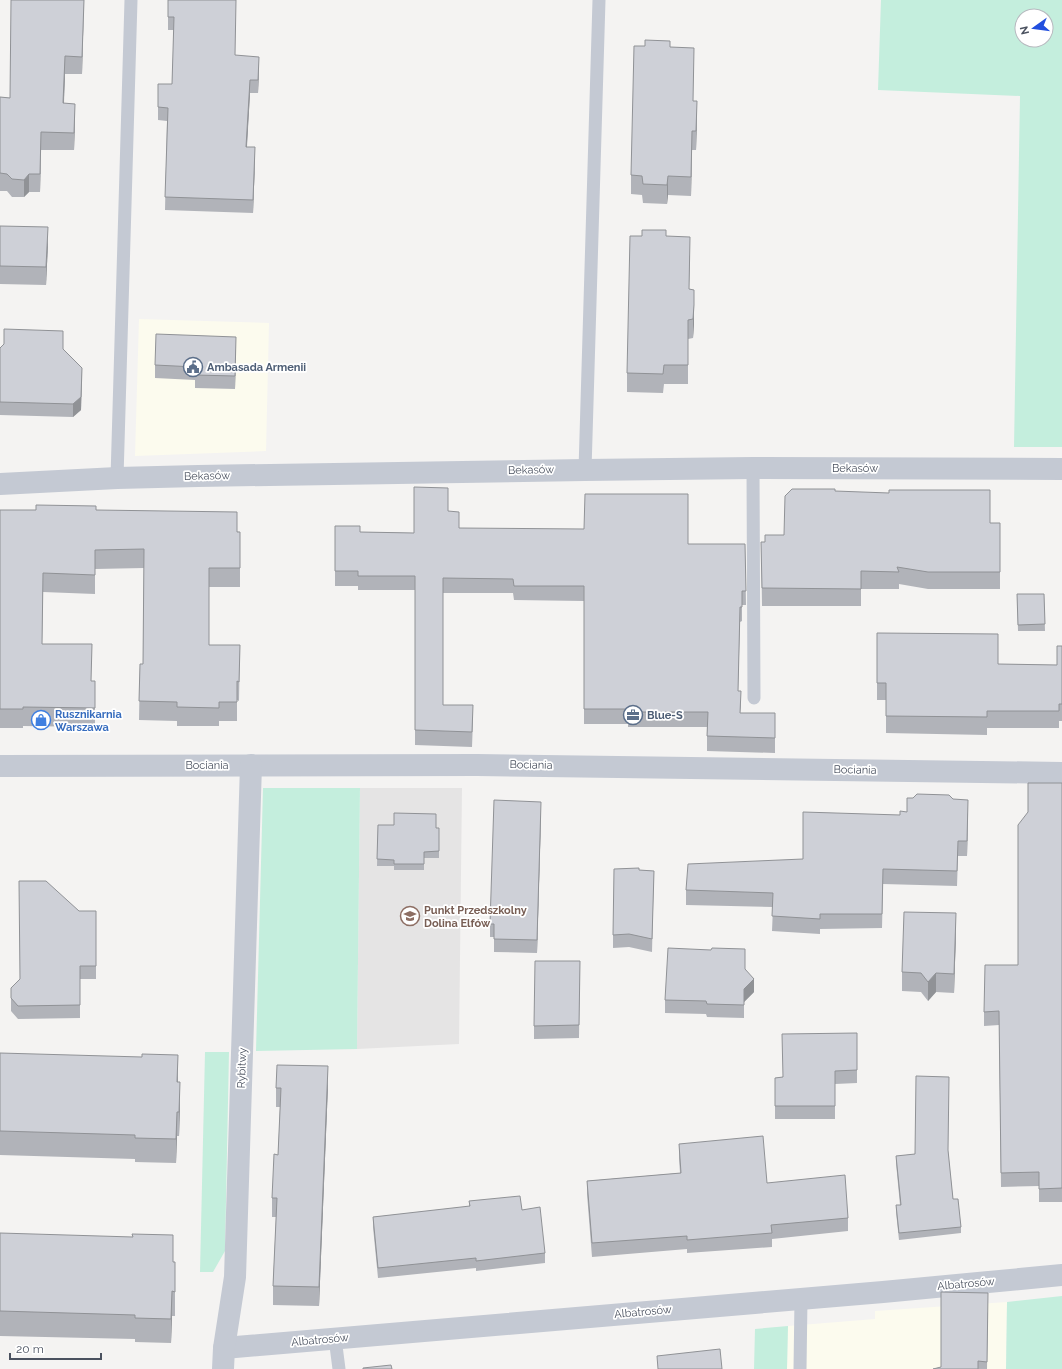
<svg xmlns="http://www.w3.org/2000/svg" width="1062" height="1369" viewBox="0 0 1062 1369" font-family="Raleway,sans-serif">
	<style>
		.commercial { fill: #fcfbee }
		.education { fill: #e5e4e4 }
		.green { fill: #c4eedd; fill-rule: evenodd }
		.lines { fill: none; stroke-linecap: round; stroke-linejoin: round }
		.lane { stroke: #c4c9d3; stroke-width: 13 }
		.street { stroke: #c4c9d3; stroke-width: 22 }
		.wall { fill: #b1b3b9 }
		.shaded-wall { fill: #909296 }
		.building { fill: #ced0d7; stroke: #909296 }
		.labels { text-anchor: middle; dominant-baseline: central; stroke-width: 3.5; stroke-linejoin: round; paint-order: stroke }
		.service-label { font-size: 11px; font-weight: bold; fill: #4e5e75; stroke: #fff; text-anchor: start }
		.street-label { font-size: 11px; fill: #4a515f; stroke: #fff }
		.shop-label { font-size: 11px; font-weight: bold; fill: #366cbe; stroke: #fff; text-anchor: start }
		.education-label { font-size: 11px; font-weight: bold; fill: #785e54; stroke: #fff; text-anchor: start }
	</style>
	<rect width="100%" height="100%" fill="#f4f3f2"/>
	<g class="commercial">
		<polygon points="139,319 269,323 266,451 135,456"/>
		<polygon points="1007,1302 1006,1369 787,1369 788,1326 875,1319 875,1311"/>
	</g>
	<polygon class="education" points="360,788 462,788 459,1044 357,1049"/>
	<g class="green">
		<path d="M 881,0 L 1062,0 L 1062,447 L 1014,447 L 1020,96 L 878,90 ZM 1022,16 L 1046,16 L 1046,40 L 1022,40 Z"/>
		<polygon points="263,788 360,788 357,1049 256,1051"/>
		<polygon points="205,1052 229,1052 225,1251 213,1272 200,1272"/>
		<polygon points="1062,1296 1062,1369 1006,1369 1007,1302"/>
		<polygon points="788,1326 787,1369 754,1369 755,1329"/>
	</g>
	<g class="lines">
		<g class="lane">
			<polyline points="753,468 754,698"/>
			<polyline points="585,470 599,0"/>
			<polyline points="117,478 131,0"/>
			<polyline points="335,1338 339,1369"/>
			<polyline points="800,1369 801,1299"/>
		</g>
		<g class="street">
			<polyline points="0,484 117,478 198,476 585,470 753,468 1062,469"/>
			<polyline points="0,766 477,765 1062,773"/>
			<polyline points="224,1348 883,1292 1062,1275"/>
			<polyline points="223,1369 224,1348 235,1277 251,765"/>
		</g>
	</g>
	<g class="wall">
		<polygon points="84,0 82,74 65,74 64,103 75,121 74,150 41,150 40,192 29,192 24,197 12,197 7,191 0,191 0,97 10,98"/>
		<polygon points="168,0 235,55 259,70 258,93 250,93 247,147 255,160 253,213 165,210 167,121 158,120 158,107 172,84 174,30 168,30"/>
		<polygon points="670,47 693,101 697,120 696,150 692,150 691,196 668,195 667,204 643,203 642,195 631,194 631,175"/>
		<polygon points="0,226 48,244 46,285 0,284"/>
		<polygon points="666,236 690,256 689,289 694,290 694,324 693,338 688,339 688,384 664,384 663,393 627,392 627,373"/>
		<polygon points="0,348 63,349 82,381 81,410 73,417 0,415"/>
		<polygon points="236,350 235,389 195,388 195,380 155,378 155,365"/>
		<polygon points="835,491 990,523 1000,523 1000,589 928,589 899,584 899,589 861,589 861,606 762,606 761,542 765,542 784,535"/>
		<polygon points="0,510 96,510 240,532 240,587 209,587 209,645 240,645 239,701 237,700 237,721 219,721 219,726 177,726 177,721 139,720 140,664 143,664 144,568 95,569 95,594 43,592 42,644 91,681 95,681 95,727 23,726 23,728 0,728"/>
		<polygon points="448,511 459,528 688,544 745,544 746,605 742,605 742,621 740,622 738,691 741,706 740,713 775,728 775,753 707,751 707,727 628,727 628,724 584,724 584,601 514,600 513,593 443,593 443,705 473,720 472,747 415,745 415,590 358,590 358,586 335,586 335,526 360,532 414,533"/>
		<polygon points="1017,594 1044,594 1045,631 1018,631"/>
		<polygon points="877,633 998,664 1057,665 1062,646 1062,721 1059,721 1059,728 987,728 987,735 886,733 886,700 877,700"/>
		<polygon points="1062,783 1062,1202 1039,1202 1039,1186 1001,1187 999,1025 984,1026 984,1012 1018,965"/>
		<polygon points="953,799 968,814 967,856 958,856 957,886 883,884 882,928 820,929 820,934 772,931 773,907 686,905 686,890 803,859 907,812"/>
		<polygon points="541,815 537,953 494,952 494,937 490,937 490,924"/>
		<polygon points="378,825 439,828 439,858 424,858 424,870 394,870 394,866 377,866"/>
		<polygon points="639,870 654,871 652,952 629,947 613,948 613,935"/>
		<polygon points="79,911 96,911 96,979 80,979 80,1018 18,1019 11,1011 11,988 20,980"/>
		<polygon points="956,932 954,993 936,992 928,1001 921,992 902,991 902,972"/>
		<polygon points="580,961 579,1038 534,1039 534,1026"/>
		<polygon points="745,969 754,992 744,1002 744,1018 707,1017 706,1014 665,1013 665,1000"/>
		<polygon points="857,1033 857,1083 835,1084 835,1119 775,1119 775,1078 782,1077"/>
		<polygon points="0,1053 178,1082 180,1106 179,1136 177,1136 176,1163 135,1162 135,1159 0,1155"/>
		<polygon points="328,1085 319,1306 273,1305 273,1286 276,1217 272,1217 272,1198 278,1155 280,1107 276,1107 276,1088"/>
		<polygon points="679,1144 767,1183 848,1218 848,1231 772,1239 772,1247 687,1253 687,1249 592,1257 587,1194 587,1181 680,1173 679,1158"/>
		<polygon points="948,1151 953,1199 961,1227 961,1233 899,1240 896,1212 896,1205 900,1205 896,1163 896,1156"/>
		<polygon points="469,1201 522,1210 545,1253 545,1263 476,1271 476,1268 378,1278 373,1227 373,1217 469,1207"/>
		<polygon points="0,1233 175,1262 175,1316 172,1316 171,1343 135,1342 135,1339 0,1336"/>
		<polygon points="988,1312 987,1369 933,1369 941,1367"/>
	</g>
	<g class="shaded-wall">
		<polygon points="84,0 82,74 82,57"/>
		<polygon points="65,56 65,74 63,121 63,103"/>
		<polygon points="259,57 259,70 258,93 258,80"/>
		<polygon points="250,80 250,93 246,160 246,147"/>
		<polygon points="697,101 697,120 696,150 696,131"/>
		<polygon points="75,104 75,121 74,150 74,133"/>
		<polygon points="692,131 692,150 691,196 691,177"/>
		<polygon points="41,132 41,150 40,192 40,174"/>
		<polygon points="255,147 255,160 253,213 253,200"/>
		<polygon points="29,174 29,192 24,197 24,180"/>
		<polygon points="668,176 668,195 667,204 667,185"/>
		<polygon points="48,227 48,244 46,285 46,267"/>
		<polygon points="694,305 694,324 693,338 693,319"/>
		<polygon points="236,337 236,350 235,389 235,376"/>
		<polygon points="82,368 81,410 73,417 73,404"/>
		<polygon points="968,800 968,814 967,856 967,841"/>
		<polygon points="541,802 541,815 537,953 537,940"/>
		<polygon points="956,913 956,932 954,993 954,974"/>
		<polygon points="936,973 936,992 928,1001 928,982"/>
		<polygon points="754,979 754,992 744,1002 744,1018 744,989"/>
		<polygon points="178,1055 178,1079 177,1106 177,1082"/>
		<polygon points="328,1066 328,1085 319,1306 319,1287"/>
		<polygon points="180,1082 180,1106 179,1136 179,1112"/>
		<polygon points="177,1112 177,1136 176,1163 176,1139"/>
		<polygon points="172,1291 172,1316 171,1343 171,1319"/>
	</g>
	<g class="building">
		<polygon points="11,0 84,0 82,57 65,56 63,103 75,104 74,133 41,132 40,174 29,174 24,180 12,179 7,174 0,173 0,97 10,98"/>
		<polygon points="168,0 236,0 235,55 259,57 258,80 250,80 246,147 255,147 253,200 165,197 168,108 158,107 158,84 172,84 174,17 168,17"/>
		<polygon points="645,40 670,41 670,47 694,48 693,101 697,101 696,131 692,131 691,177 668,176 667,185 643,184 642,176 631,175 634,46 645,46"/>
		<polygon points="0,226 48,227 46,267 0,266"/>
		<polygon points="642,230 666,230 666,236 690,237 689,289 694,290 694,305 693,319 688,320 688,365 664,365 663,374 627,373 630,236 642,236"/>
		<polygon points="4,329 63,331 63,349 82,368 81,397 73,404 0,402 0,348 4,344"/>
		<polygon points="156,334 236,337 235,376 195,375 195,367 155,365"/>
		<polygon points="414,487 448,488 448,511 459,512 459,528 584,529 585,494 688,494 688,544 745,544 746,591 742,591 742,607 740,607 738,691 741,691 740,713 775,713 775,738 707,736 708,712 628,712 629,709 584,709 584,586 514,586 513,579 443,578 443,705 473,705 472,732 415,730 415,576 358,576 358,571 335,571 335,526 360,526 360,532 414,533"/>
		<polygon points="792,489 835,489 835,491 889,493 889,490 990,490 990,523 1000,523 1000,572 928,572 897,567 899,572 861,571 861,589 762,588 761,542 765,542 765,535 784,535 785,496"/>
		<polygon points="36,505 96,506 96,510 237,512 237,532 240,532 240,568 209,568 209,645 240,645 239,682 237,681 237,702 219,702 219,708 177,707 177,702 139,701 140,664 143,664 144,549 95,550 95,575 43,573 42,644 92,644 91,681 95,681 95,708 23,707 23,709 0,709 0,510 36,510"/>
		<polygon points="1017,594 1044,594 1045,624 1018,625"/>
		<polygon points="877,633 998,634 998,664 1057,665 1057,646 1062,646 1062,704 1059,704 1059,711 987,711 987,717 886,716 886,683 877,683"/>
		<polygon points="1028,783 1062,783 1062,1188 1039,1189 1039,1172 1001,1173 999,1011 984,1012 985,965 1018,965 1018,825 1028,812"/>
		<polygon points="917,794 949,795 953,799 968,800 967,841 958,841 957,871 883,869 882,914 820,914 820,919 772,916 773,893 686,890 688,864 803,859 803,812 900,815 900,811 907,812 907,798 913,798"/>
		<polygon points="494,800 541,802 537,940 494,939 494,924 490,924"/>
		<polygon points="394,813 436,814 436,828 439,828 439,851 424,852 424,864 394,864 394,860 377,859 378,825 394,825"/>
		<polygon points="639,868 639,870 654,871 652,939 629,934 613,935 614,869"/>
		<polygon points="19,881 46,881 79,911 96,911 96,966 80,966 80,1005 18,1006 11,998 11,988 20,979"/>
		<polygon points="904,912 956,913 954,974 936,973 928,982 921,973 902,972"/>
		<polygon points="668,948 711,950 712,948 745,949 745,969 754,979 744,989 744,1005 707,1004 706,1001 665,1000"/>
		<polygon points="535,961 580,961 579,1025 534,1026"/>
		<polygon points="857,1033 857,1070 835,1071 835,1106 775,1106 775,1078 783,1077 782,1034"/>
		<polygon points="0,1053 142,1057 142,1054 178,1055 177,1082 180,1082 179,1112 177,1112 176,1139 135,1138 135,1135 0,1131"/>
		<polygon points="277,1065 328,1066 319,1287 273,1286 277,1198 272,1198 274,1154 278,1155 281,1088 276,1088"/>
		<polygon points="916,1076 949,1077 948,1150 953,1199 958,1199 961,1227 899,1233 896,1205 901,1205 896,1156 915,1154"/>
		<polygon points="763,1136 767,1183 845,1175 848,1218 771,1225 772,1233 687,1240 687,1236 592,1243 587,1181 681,1173 679,1144"/>
		<polygon points="520,1196 522,1210 540,1207 545,1253 476,1261 476,1258 378,1268 373,1217 470,1206 469,1201"/>
		<polygon points="0,1233 133,1237 132,1234 173,1235 173,1262 175,1262 175,1292 172,1291 171,1319 135,1318 135,1315 0,1311"/>
		<polygon points="941,1292 988,1293 987,1362 978,1361 978,1369 933,1369 941,1367"/>
		<polygon points="720,1349 722,1369 658,1369 657,1356"/>
		<polygon points="391,1365 392,1369 363,1369 363,1368"/>
	</g>
	<defs>
		<g id="civic-ring" transform="scale(1)"><circle r="9.5" fill="#fff" stroke="#5c6f8a" stroke-width="1.5"/><path d="M-.6-6.5H3V-4.5H.6V-3L4-1V1h2V6H-6V1h2V-1L-.6-3ZM-1.2 2.5V6h2.4V2.5Z" fill="#5c6f8a"/></g>
		<g id="office-ring" transform="scale(1)"><circle r="9.5" fill="#fff" stroke="#5c6f8a" stroke-width="1.5"/><path d="M-6-3h4V-5.5h4V-3h4V5H-6ZM-1-4.5V-3h2v-1.5ZM-6 0V1H6V0Z" fill="#5c6f8a"/></g>
		<g id="shop-ring" transform="scale(1)"><circle r="9.5" fill="#fff" stroke="#3f7fe0" stroke-width="1.5"/><path d="M-5-2.5h2.3a2.7 3.5 0 0 1 5.4 0H5L5.5 6h-11ZM-1.5-2.5h3a1.5 2.3 0 0 0-3 0Z" fill="#3f7fe0"/></g>
		<g id="school-ring" transform="scale(1)"><circle r="9.5" fill="#fff" stroke="#8d6e63" stroke-width="1.5"/><path d="M0-5L7-2L0 1L-7-2ZM-4 1L0 2.5L4 1V4Q0 6-4 4Z" fill="#8d6e63"/></g>
	</defs>
	<g fill-rule="evenodd">
		<use href="#civic-ring" x="193" y="367"/>
		<use href="#office-ring" x="633" y="715"/>
		<use href="#shop-ring" x="41" y="720"/>
		<use href="#school-ring" x="410" y="916"/>
	</g>
	<g class="labels">
		<g class="service-label">
			<text x="207" y="367">Ambasada Armenii</text>
			<text x="647" y="715">Blue-S</text>
		</g>
		<g class="street-label">
			<text x="855" y="468">Bekasów</text>
			<text transform="translate(531 470) rotate(-1)">Bekasów</text>
			<text transform="translate(207 476) rotate(-1)">Bekasów</text>
			<text x="207" y="765">Bociania</text>
			<text transform="translate(531 765) rotate(1)">Bociania</text>
			<text transform="translate(855 770) rotate(1)">Bociania</text>
			<text transform="translate(242 1068) rotate(-88)">Rybitwy</text>
			<text transform="translate(966 1284) rotate(-5)">Albatrosów</text>
			<text transform="translate(643 1312) rotate(-5)">Albatrosów</text>
			<text transform="translate(320 1340) rotate(-5)">Albatrosów</text>
		</g>
		<g class="shop-label">
			<text x="55" y="714">Rusznikarnia<tspan x="55" dy="13">Warszawa</tspan></text>
		</g>
		<g class="education-label">
			<text x="424" y="910">Punkt Przedszkolny<tspan x="424" dy="13">Dolina Elfów</tspan></text>
		</g>
	</g>
	<g transform="translate(1034 28) rotate(256)"><circle r="19" fill="#ffffff" stroke="#b7b9bf"/>
	<path d="M0-3L7 15L0 10L-7 15Z" fill="#224fde"/>
	<text y="-6" font-size="11" font-weight="bold" text-anchor="middle" fill="#4a515f">N</text>
	</g>
	<path d="M10 1353v6h91v-6" fill="none" stroke="#4a515f" stroke-width="2"/>
	<text x="16" y="1353" font-size="12" fill="#4a515f" stroke="#ffffff" stroke-width="3" paint-order="stroke">20 m</text>
</svg>
